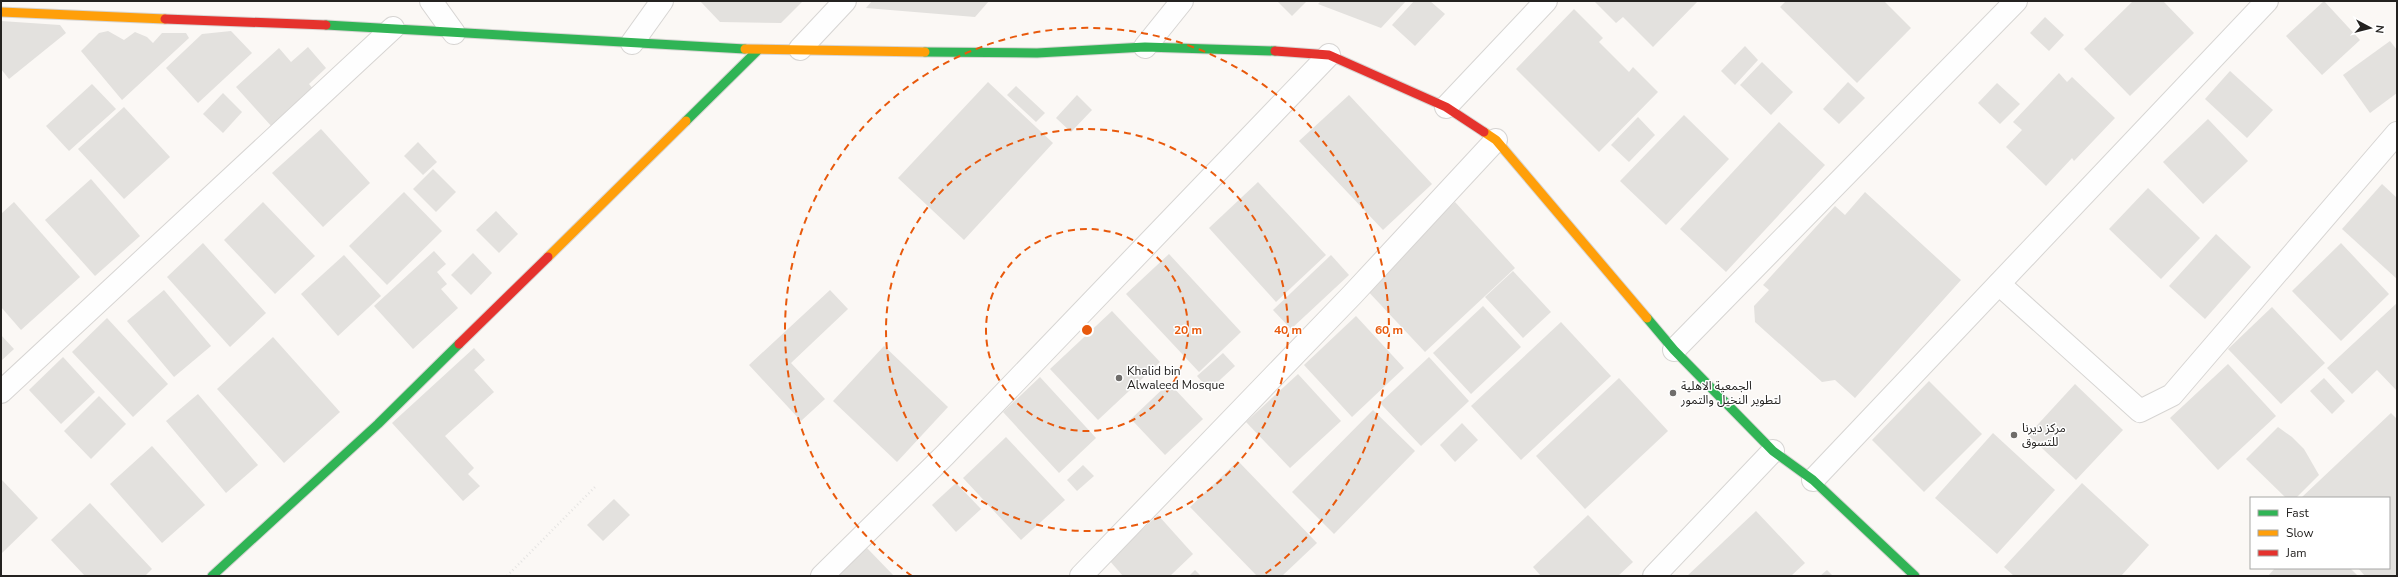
<svg xmlns="http://www.w3.org/2000/svg" width="2398" height="577" viewBox="0 0 2398 577" font-family="'Nunito Sans','Noto Sans Arabic',sans-serif">
	<style>
		.building { fill: #e3e1de }
		.lines { fill: none; stroke-linecap: round; stroke-linejoin: round }
		.street-casing { stroke: #d7d5d3; stroke-width: 24 }
		.fast-casing { stroke: #d7d5d3; stroke-width: 11 }
		.slow-casing { stroke: #d7d5d3; stroke-width: 11 }
		.jam-casing { stroke: #d7d5d3; stroke-width: 11 }
		.path { stroke: #e5e4e2; stroke-width: 2.5; stroke-dasharray: 1 3; stroke-linecap: butt }
		.street { stroke: #fefefe; stroke-width: 22 }
		.fast { stroke: #30b455; stroke-width: 9 }
		.slow { stroke: #ff9f0a; stroke-width: 9 }
		.jam { stroke: #e5322d; stroke-width: 9 }
		.ring { fill: none; stroke: #e8590c; stroke-width: 2; stroke-dasharray: 7 5 }
		.poi-dot { fill: #6f6d6b; stroke: #fff; stroke-width: 1.5 }
		.labels { text-anchor: middle; dominant-baseline: central; stroke-width: 3; stroke-linejoin: round; paint-order: stroke }
		.poi-label { font-size: 12px; fill: #242220; stroke: #fff; text-anchor: start }
		.centre { fill: #e8590c; stroke: #fff; stroke-width: 2 }
		.ring-label { font-size: 12px; text-anchor: middle; font-weight: bold; fill: #e8590c; stroke: #fff; stroke-width: 3; stroke-linejoin: round; paint-order: stroke }
	</style>
	<rect width="100%" height="100%" fill="#fbf8f5"/>
	<g class="building">
		<polygon points="700,1 803,1 781,23 720,22"/>
		<polygon points="872,1 989,1 975,17 866,8"/>
		<polygon points="1277,1 1307,1 1292,16"/>
		<polygon points="1321,1 1406,1 1381,28 1318,4"/>
		<polygon points="1414,1 1430,1 1445,14 1415,46 1392,25"/>
		<polygon points="1594,1 1698,1 1653,47 1623,17 1616,23"/>
		<polygon points="1786,1 1884,1 1911,28 1857,83 1780,7"/>
		<polygon points="2133,1 2163,1 2194,33 2130,96 2084,49"/>
		<polygon points="2324,1 2360,40 2322,75 2286,36"/>
		<polygon points="1574,9 1603,38 1599,42 1629,72 1633,67 1658,92 1599,152 1516,69"/>
		<polygon points="2045,17 2064,35 2049,51 2030,33"/>
		<polygon points="1,21 60,25 66,33 9,79 1,69"/>
		<polygon points="108,31 124,40 135,32 147,37 153,43 162,33 186,33 189,38 122,100 81,51 99,33"/>
		<polygon points="231,31 252,53 198,103 166,68 202,34"/>
		<polygon points="2390,41 2397,50 2397,93 2370,113 2343,75"/>
		<polygon points="1745,46 1758,60 1735,85 1721,71"/>
		<polygon points="308,47 326,68 309,84 314,90 273,128 236,87 279,48 291,62"/>
		<polygon points="1762,62 1793,92 1771,115 1740,85"/>
		<polygon points="2230,71 2273,110 2247,138 2205,99"/>
		<polygon points="2059,73 2067,82 2072,77 2115,118 2074,161 2072,158 2046,186 2006,147 2022,130 2013,122"/>
		<polygon points="988,82 1053,143 964,240 898,178"/>
		<polygon points="1848,82 1865,98 1839,124 1823,109"/>
		<polygon points="1997,83 2020,104 2000,124 1978,103"/>
		<polygon points="92,84 116,109 69,151 46,126"/>
		<polygon points="1016,86 1045,113 1036,122 1007,95"/>
		<polygon points="223,93 242,112 223,133 203,114"/>
		<polygon points="1077,95 1092,110 1071,132 1056,118"/>
		<polygon points="1349,95 1432,184 1383,230 1299,141"/>
		<polygon points="124,107 170,157 124,199 78,149"/>
		<polygon points="1684,115 1729,159 1666,225 1620,181"/>
		<polygon points="1638,117 1655,135 1629,162 1611,145"/>
		<polygon points="2208,119 2248,161 2203,204 2163,162"/>
		<polygon points="1779,122 1825,165 1726,272 1680,229"/>
		<polygon points="321,129 370,183 323,227 272,173"/>
		<polygon points="418,142 437,162 423,175 404,156"/>
		<polygon points="433,169 456,192 436,212 413,189"/>
		<polygon points="91,179 140,236 95,276 45,220"/>
		<polygon points="1258,182 1326,255 1276,302 1209,228"/>
		<polygon points="2382,184 2397,198 2397,279 2342,229"/>
		<polygon points="2148,188 2200,238 2161,279 2109,229"/>
		<polygon points="404,192 442,231 387,285 349,246"/>
		<polygon points="1865,192 1961,280 1855,398 1835,380 1822,382 1755,322 1754,306 1769,290 1763,285 1835,206 1845,215"/>
		<polygon points="14,202 80,277 21,330 1,307 1,214"/>
		<polygon points="263,202 315,256 275,294 224,240"/>
		<polygon points="1455,202 1515,268 1425,352 1364,287"/>
		<polygon points="496,211 518,234 499,253 476,230"/>
		<polygon points="2216,234 2251,267 2205,319 2169,286"/>
		<polygon points="203,243 266,313 230,347 167,277"/>
		<polygon points="2341,243 2389,294 2341,341 2292,291"/>
		<polygon points="434,251 446,264 437,272 447,284 441,289 458,308 413,349 374,306"/>
		<polygon points="473,253 492,273 471,295 451,275"/>
		<polygon points="1169,254 1241,332 1199,372 1126,294"/>
		<polygon points="344,255 381,296 338,336 301,294"/>
		<polygon points="1331,255 1349,275 1291,329 1273,310"/>
		<polygon points="1513,271 1551,312 1523,338 1485,297"/>
		<polygon points="164,290 211,346 174,377 127,321"/>
		<polygon points="830,290 848,309 791,363 825,399 801,421 749,365"/>
		<polygon points="2397,303 2397,391 2377,370 2352,394 2327,368"/>
		<polygon points="1483,306 1521,347 1471,394 1433,353"/>
		<polygon points="2272,307 2325,363 2281,404 2228,349"/>
		<polygon points="1112,311 1160,362 1098,420 1050,369"/>
		<polygon points="1356,316 1404,368 1352,417 1304,365"/>
		<polygon points="107,318 168,384 133,417 72,352"/>
		<polygon points="1561,322 1611,376 1521,460 1471,406"/>
		<polygon points="1,335 14,349 1,361"/>
		<polygon points="273,337 340,412 284,463 217,389"/>
		<polygon points="884,346 948,407 897,462 833,401"/>
		<polygon points="474,348 485,360 474,370 494,392 445,436 474,468 468,474 480,486 463,501 392,423"/>
		<polygon points="1223,353 1235,366 1209,390 1197,376"/>
		<polygon points="63,357 95,392 61,424 29,390"/>
		<polygon points="1429,357 1469,401 1421,446 1380,403"/>
		<polygon points="2228,364 2276,416 2218,470 2170,418"/>
		<polygon points="1298,374 1341,421 1290,468 1246,422"/>
		<polygon points="1040,377 1096,438 1059,473 1003,412"/>
		<polygon points="1619,378 1668,431 1585,509 1536,456"/>
		<polygon points="2324,378 2345,401 2332,414 2310,391"/>
		<polygon points="1929,381 1982,434 1924,492 1872,440"/>
		<polygon points="1169,383 1203,419 1165,455 1131,419"/>
		<polygon points="2075,384 2123,430 2076,480 2028,435"/>
		<polygon points="198,394 258,465 226,493 166,421"/>
		<polygon points="99,396 126,424 91,459 64,431"/>
		<polygon points="1373,410 1415,451 1334,534 1292,492"/>
		<polygon points="2391,413 2397,419 2397,576 2365,576 2358,568 2389,568 2389,498 2301,498"/>
		<polygon points="1462,423 1478,440 1455,462 1440,445"/>
		<polygon points="2278,427 2292,437 2304,449 2319,475 2296,498 2286,498 2246,459"/>
		<polygon points="1993,433 2055,490 1997,554 1935,498"/>
		<polygon points="1006,437 1065,500 1021,540 963,478"/>
		<polygon points="152,446 205,505 162,543 110,484"/>
		<polygon points="1238,461 1317,543 1282,576 1257,576 1190,507"/>
		<polygon points="1083,465 1094,476 1077,491 1067,480"/>
		<polygon points="1,479 38,518 1,554"/>
		<polygon points="956,483 981,509 956,532 932,505"/>
		<polygon points="2082,483 2149,545 2121,576 2014,576 2004,567"/>
		<polygon points="614,499 630,515 603,541 587,525"/>
		<polygon points="90,503 152,569 145,576 85,576 51,540"/>
		<polygon points="1756,511 1805,563 1791,576 1687,576"/>
		<polygon points="1158,515 1193,554 1170,576 1123,576 1109,560"/>
		<polygon points="1588,515 1633,562 1618,576 1541,576 1533,567"/>
		<polygon points="865,546 894,576 835,576"/>
		<polygon points="2275,568 2350,568 2358,576 2268,576"/>
		<polygon points="1195,570 1201,576 1189,576"/>
		<polygon points="1827,570 1833,576 1820,576"/>
	</g>
	<g class="lines">
		<g class="street-casing">
			<g id="street">
				<polyline points="431,1 454,33"/>
				<polyline points="632,43 662,1"/>
				<polyline points="1145,47 1182,1"/>
				<polyline points="800,49 845,1"/>
				<polyline points="1446,107 1546,1"/>
				<polyline points="1999,284 2140,411 2172,395 2397,133"/>
				<polyline points="1674,350 2016,1"/>
				<polyline points="1,392 393,28"/>
				<polyline points="1813,480 2267,1"/>
				<polyline points="822,576 945,455 1329,55"/>
				<polyline points="1081,576 1352,295 1496,140"/>
				<polyline points="1654,576 1773,451"/>
			</g>
		</g>
		<g class="fast-casing">
			<g id="fast">
				<polyline points="326,25 745,49"/>
				<polyline points="925,52 1037,53 1145,47 1275,51"/>
				<polyline points="686,121 758,50"/>
				<polyline points="1647,318 1674,350 1773,451 1813,480 1915,576"/>
				<polyline points="212,576 378,424 459,344"/>
			</g>
		</g>
		<g class="slow-casing">
			<g id="slow">
				<polyline points="1,12 165,19"/>
				<polyline points="745,49 925,52"/>
				<polyline points="1484,132 1496,140 1647,318"/>
				<polyline points="548,257 686,121"/>
			</g>
		</g>
		<g class="jam-casing">
			<g id="jam">
				<polyline points="165,19 326,25"/>
				<polyline points="1275,51 1329,55 1446,107 1484,132"/>
				<polyline points="459,344 548,257"/>
			</g>
		</g>
		<polyline class="path" points="507,576 597,485"/>
		<use href="#street" class="street"/>
		<use href="#fast" class="fast"/>
		<use href="#slow" class="slow"/>
		<use href="#jam" class="jam"/>
	</g>
	<g class="ring">
		<circle cx="1087" cy="330" r="101"/>
		<circle cx="1087" cy="330" r="201"/>
		<path d="M912 576A302 302 0 1 1 1262 576"/>
	</g>
	<g class="poi-dot">
		<circle cx="1119" cy="378" r="4"/>
		<circle cx="1673" cy="393" r="4"/>
		<circle cx="2014" cy="435" r="4"/>
	</g>
	<g class="labels">
		<g class="poi-label">
			<text x="1127" y="371">Khalid bin<tspan x="1127" dy="14">Alwaleed Mosque</tspan></text>
			<text x="1681" y="386">الجمعية الاهلية<tspan x="1681" dy="14">لتطوير النخيل والتمور</tspan></text>
			<text x="2022" y="428">مركز ديرنا<tspan x="2022" dy="14">للتسوق</tspan></text>
		</g>
	</g>
	<circle cx="1087" cy="330" r="6" class="centre"/>
	<g class="ring-label">
		<text x="1188" y="334">20 m</text>
		<text x="1288" y="334">40 m</text>
		<text x="1389" y="334">60 m</text>
	</g>
	<rect width="2398" height="577" fill="none" stroke="#242220" stroke-width="4"/>
	<rect x="2250" y="497" width="140" height="72" fill="#ffffff" stroke="#a7a7a6"/>
	<rect x="2258" y="510" width="20" height="6" fill="#30b455" stroke="#a7a7a6"/>
	<text x="2286" y="517" font-size="12" fill="#242220">Fast</text>
	<rect x="2258" y="530" width="20" height="6" fill="#ff9f0a" stroke="#a7a7a6"/>
	<text x="2286" y="537" font-size="12" fill="#242220">Slow</text>
	<rect x="2258" y="550" width="20" height="6" fill="#e5322d" stroke="#a7a7a6"/>
	<text x="2286" y="557" font-size="12" fill="#242220">Jam</text>
	<g transform="translate(2370 28) rotate(97)" stroke="#ffffff" stroke-width="3" paint-order="stroke">
	<path d="M0-3L7 15L0 10L-7 15Z" fill="#242220"/>
	<text y="-6" font-size="11" font-weight="bold" text-anchor="middle" fill="#242220">N</text>
	</g>
</svg>
